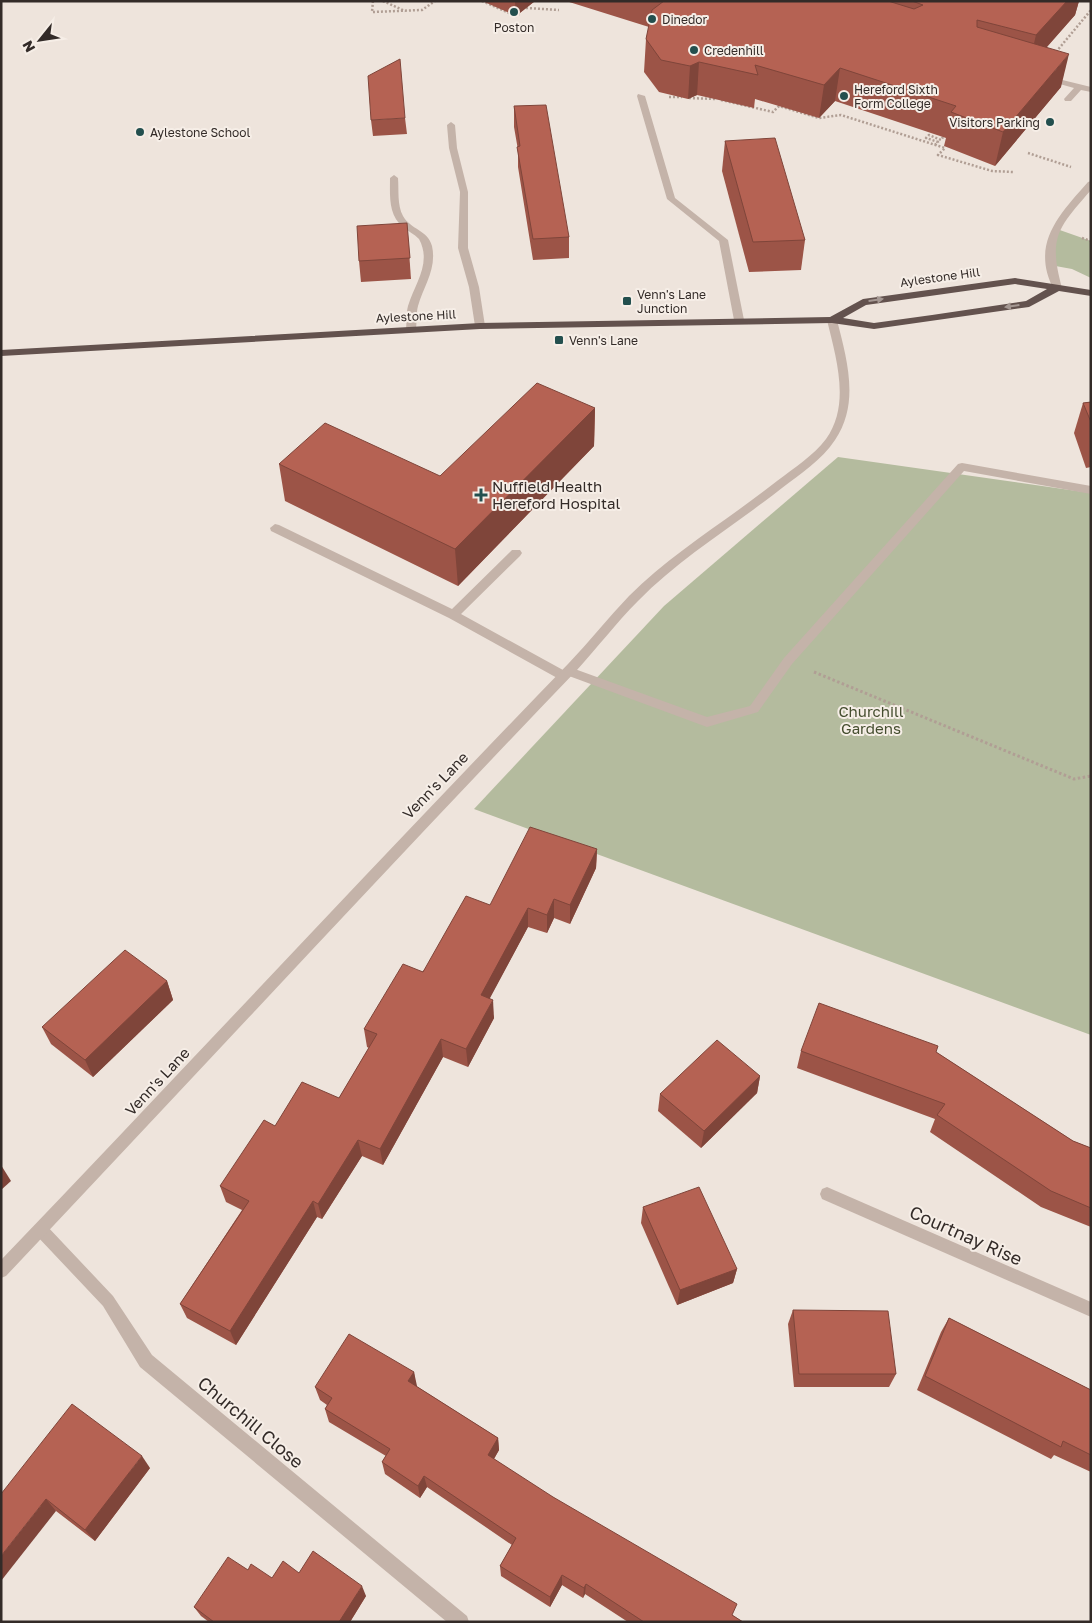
<svg xmlns="http://www.w3.org/2000/svg" width="1092" height="1623" viewBox="0 0 1092 1623" font-family="'Golos Text',sans-serif">
	<style>
		.green { fill: #b4bb9e }
		.lines { fill: none; stroke-linecap: round; stroke-linejoin: round }
		.path-far1 { stroke: #b09e94; stroke-width: 2.5; stroke-dasharray: 2 2; stroke-linecap: butt }
		.path { stroke: #b09e94; stroke-width: 3; stroke-dasharray: 2.5 2.5; stroke-linecap: butt }
		.service { fill: #c4b3a9; fill-rule: evenodd }
		.minor { fill: #c4b3a9; fill-rule: evenodd }
		.tertiary { fill: #c4b3a9; fill-rule: evenodd }
		.trunk { fill: #63524e; fill-rule: evenodd }
		.wall { fill: #9c5447 }
		.shaded-wall { fill: #7f453a }
		.building { fill: #b56253; stroke: #7f453a }
		.oneway { fill: #a59893 }
		.poi-dot { fill: #234f4e; stroke: #f6eee7; stroke-width: 2 }
		.labels { text-anchor: middle; dominant-baseline: central; stroke-width: 4; stroke-linejoin: round; paint-order: stroke }
		.far-poi-label { font-size: 12px; fill: #332b28; stroke: #f6eee7; text-anchor: start }
		.far-street-label { font-size: 12px; fill: #332b28; stroke: #f6eee7 }
		.poi-label { font-size: 15px; fill: #332b28; stroke: #f6eee7; text-anchor: start }
		.park-label { font-size: 15px; fill: #454e2f; stroke: #f6eee7 }
		.street-label { font-size: 15px; fill: #332b28; stroke: #f6eee7 }
		.near-street-label { font-size: 18px; fill: #332b28; stroke: #f6eee7 }
	</style>
	<rect width="100%" height="100%" fill="#eee4dc"/>
	<g class="green">
		<polygon points="1054,228 1091,241 1091,278 1072,269 1050,265"/>
		<polygon points="838,457 1091,493 1091,1035 474,809 664,606"/>
	</g>
	<g class="lines">
		<g class="path-far1">
			<polyline points="373,1 372,12 422,10 435,1"/>
			<polyline points="383,1 405,11"/>
			<polyline points="482,1 516,16 519,14"/>
			<polyline points="526,8 559,10"/>
			<polyline points="1056,52 1091,10"/>
			<polyline points="669,97 682,97"/>
			<polyline points="689,98 715,99"/>
			<polyline points="721,100 773,112 779,106 819,118 841,115 945,148 938,155 992,171 1013,172"/>
			<polyline points="935,145 938,142 926,138 929,135 941,140 943,137"/>
			<polyline points="1028,153 1071,167"/>
			<polyline points="1082,238 1091,241"/>
		</g>
		<polyline class="path" points="814,672 1074,779 1091,776"/>
		<g class="service">
			<polygon points="1042,75 1091,87 1091,92 1081,90 1071,101 1065,101 1064,99 1074,88 1042,79"/>
			<path d="M 394,175 L 398,178 C 399,190 397,205 403,216 C 411,230 428,230 432,246 C 437,269 424,285 418,306 C 416,313 417,321 416,329 L 411,332 L 406,329 C 407,321 406,313 408,306 C 415,283 432,263 419,239 C 414,234 408,231 403,227 C 388,215 390,195 390,178 Z"/>
			<polygon points="962,463 1091,486 1091,494 964,471 792,664 758,712 707,727 569,676 567,679 559,679 449,618 271,531 270,528 275,524 279,525 452,609 512,550 520,550 522,553 520,556 461,614 563,670 568,667 572,668 707,717 750,706 784,658 958,464"/>
		</g>
		<g class="minor">
			<polygon points="638,94 645,96 675,198 728,240 744,320 742,322 739,323 734,320 719,241 667,199 637,96"/>
			<polygon points="451,122 455,125 457,148 468,192 468,248 479,287 485,326 480,329 475,326 469,287 458,248 460,192 449,148 447,125"/>
			<polygon points="827,1187 1091,1302 1091,1317 822,1199 820,1194 822,1189"/>
			<polygon points="41,1223 46,1225 113,1296 152,1355 467,1616 469,1622 447,1622 140,1367 103,1306 36,1235 34,1230 36,1225"/>
		</g>
		<g class="tertiary">
			<path d="M 1091,181 L 1091,190 C 1058,228 1048,237 1062,288 L 1060,290 L 1054,290 C 1030,244 1059,215 1088,182 Z"/>
			<path d="M 832,317 L 837,320 C 847,360 860,403 835,440 C 822,460 800,474 782,488 C 734,526 681,557 638,601 C 616,623 598,647 577,670 C 385,870 197,1074 6,1276 L 1,1278 L 1,1260 C 191,1062 377,861 568,664 C 589,642 608,618 629,596 C 673,552 728,520 777,481 C 794,468 813,456 826,439 C 851,404 836,358 827,320 Z"/>
		</g>
		<path class="trunk" d="M 1015,278 L 1091,290 L 1091,296 L 1059,291 L 1029,307 L 874,329 L 832,323 L 480,329 L 1,356 L 1,350 L 480,323 L 830,317 L 863,299 ZM 1015,284 L 1047,289 L 1026,301 L 932,315 L 874,323 L 843,318 L 866,305 Z"/>
	</g>
	<g class="wall">
		<polygon points="482,1 535,1 516,16"/>
		<polygon points="566,1 1079,1 1075,15 1047,47 1061,87 995,166 944,146 946,138 835,101 819,118 755,99 754,108 697,95 688,99 659,92 644,72 646,39 649,27"/>
		<polygon points="514,106 569,237 569,258 533,260 518,167 518,150 514,127"/>
		<polygon points="405,118 407,134 373,136 371,120"/>
		<polygon points="725,141 805,240 801,270 749,272 722,171"/>
		<polygon points="407,223 411,279 361,282 359,261"/>
		<polygon points="1091,402 1091,467 1086,468 1074,433 1083,403"/>
		<polygon points="595,408 594,446 458,586 285,501 279,464 440,476"/>
		<polygon points="597,849 596,868 570,924 554,918 547,933 528,927 489,999 494,1018 468,1067 443,1057 383,1165 362,1156 322,1219 317,1217 236,1345 187,1318 180,1304 242,1210 226,1202 220,1186 275,1126 339,1098 369,1048 367,1047 364,1029 490,905"/>
		<polygon points="167,981 173,1000 93,1077 51,1044 42,1027"/>
		<polygon points="801,1051 936,1052 1073,1141 1091,1148 1091,1227 1041,1207 930,1132 935,1119 797,1068"/>
		<polygon points="760,1076 757,1093 701,1148 658,1111 660,1094"/>
		<polygon points="643,1207 737,1269 733,1283 677,1305 641,1223"/>
		<polygon points="793,1310 896,1374 889,1387 794,1387 788,1324"/>
		<polygon points="949,1318 1091,1390 1091,1472 1054,1455 1051,1459 917,1390 941,1332"/>
		<polygon points="414,1372 416,1386 498,1438 499,1450 494,1459 743,1622 628,1622 585,1594 583,1598 562,1585 550,1607 501,1576 500,1566 512,1545 427,1487 420,1498 385,1474 382,1462 386,1456 329,1422 325,1409 327,1405 320,1400 315,1387"/>
		<polygon points="150,1468 95,1541 56,1511 1,1494"/>
		<polygon points="248,1570 272,1578 299,1573 366,1596 350,1622 209,1622 201,1616 194,1607"/>
	</g>
	<g class="shaded-wall">
		<polygon points="515,1 535,1 516,16"/>
		<polygon points="1067,1 1079,1 1075,15 1028,68 1036,35"/>
		<polygon points="1069,54 1061,87 995,166 1003,132"/>
		<polygon points="699,62 697,95 688,99 690,66"/>
		<polygon points="840,68 835,101 819,118 824,85"/>
		<polygon points="595,408 594,446 458,586 455,549"/>
		<polygon points="597,849 596,868 570,924 570,905"/>
		<polygon points="554,899 554,918 547,933 547,915"/>
		<polygon points="528,908 528,927 482,1013 481,995"/>
		<polygon points="167,981 173,1000 93,1077 85,1060"/>
		<polygon points="493,1000 494,1018 468,1067 466,1049"/>
		<polygon points="441,1039 443,1057 383,1165 380,1149"/>
		<polygon points="760,1076 757,1093 701,1148 704,1131"/>
		<polygon points="358,1140 362,1156 322,1219 318,1204"/>
		<polygon points="1,1165 11,1181 1,1190"/>
		<polygon points="313,1201 317,1217 236,1345 230,1331"/>
		<polygon points="737,1269 733,1283 677,1305 680,1290"/>
		<polygon points="414,1372 417,1386 411,1395 408,1381"/>
		<polygon points="498,1438 499,1450 489,1467 488,1455"/>
		<polygon points="142,1456 150,1468 95,1541 85,1530"/>
		<polygon points="424,1476 427,1487 420,1498 418,1486"/>
		<polygon points="46,1499 56,1511 1,1581 1,1556"/>
		<polygon points="562,1575 562,1585 550,1607 550,1597"/>
		<polygon points="586,1584 585,1594 583,1598 584,1588"/>
		<polygon points="362,1586 366,1596 350,1622 339,1622"/>
	</g>
	<g class="building">
		<polygon points="664,1 888,1 914,9 923,5 912,1 1067,1 1036,35 977,20 977,27 1069,54 1003,132 951,112 956,106 840,68 824,85 755,65 758,75 699,62 690,66 661,60 646,39 652,10"/>
		<polygon points="400,59 405,118 371,120 368,76"/>
		<polygon points="546,105 569,237 533,239 517,147 520,146 514,106"/>
		<polygon points="775,138 805,240 753,242 725,141"/>
		<polygon points="407,223 410,258 359,261 357,226"/>
		<polygon points="537,383 595,408 455,549 279,464 325,423 440,476"/>
		<polygon points="1091,402 1091,422 1083,403"/>
		<polygon points="530,827 597,849 570,905 554,899 547,915 528,908 481,995 493,1000 466,1049 441,1039 380,1149 358,1140 318,1204 313,1201 230,1331 180,1304 249,1201 220,1186 264,1120 275,1126 302,1082 339,1098 377,1034 364,1029 403,964 423,972 466,896 490,905"/>
		<polygon points="125,950 167,981 85,1060 42,1027"/>
		<polygon points="819,1003 938,1046 936,1052 1073,1141 1091,1148 1091,1208 1051,1191 937,1115 945,1104 801,1051"/>
		<polygon points="717,1040 760,1076 704,1131 660,1094"/>
		<polygon points="699,1187 737,1269 680,1290 643,1207"/>
		<polygon points="793,1310 888,1311 896,1374 799,1374"/>
		<polygon points="949,1318 1091,1390 1091,1455 1063,1441 1061,1447 925,1376"/>
		<polygon points="349,1334 414,1372 408,1381 498,1438 488,1455 553,1497 737,1604 732,1615 743,1622 644,1622 586,1584 584,1588 562,1575 550,1597 500,1566 516,1538 424,1476 418,1486 382,1462 390,1449 325,1409 332,1398 315,1387"/>
		<polygon points="72,1404 142,1456 85,1530 46,1499 1,1556 1,1494"/>
		<polygon points="313,1551 362,1586 339,1622 214,1622 194,1607 228,1557 248,1570 251,1564 272,1578 283,1561 299,1573"/>
	</g>
	<defs><path id="oneway-solid" d="M-6-.8H1V-3.2L6.5 0L1 3.2V.8H-6Z" transform="scale(1.25)"/></defs>
	<g class="oneway">
		<use href="#oneway-solid" transform="translate(876 300) rotate(-8)"/>
		<use href="#oneway-solid" transform="translate(1012 306) rotate(172)"/>
	</g>
	<g class="poi-dot">
		<circle cx="514" cy="12" r="5"/>
		<circle cx="652" cy="19" r="5"/>
		<circle cx="694" cy="50" r="5"/>
		<circle cx="844" cy="96" r="5"/>
		<circle cx="1050" cy="122" r="5"/>
		<circle cx="140" cy="132" r="5"/>
		<rect x="622" y="296" width="10" height="10" rx="2.5"/>
		<rect x="554" y="335" width="10" height="10" rx="2.5"/>
		<path d="M478.5 487.5h5v5h5v5h-5v5h-5v-5h-5v-5h5z"/>
	</g>
	<g class="labels">
		<g class="far-poi-label">
			<text x="662" y="19">Dinedor</text>
			<text x="514" y="27" text-anchor="middle">Poston</text>
			<text x="704" y="50">Credenhill</text>
			<text x="854" y="89">Hereford Sixth<tspan x="854" dy="14">Form College</tspan></text>
			<text x="1040" y="122" text-anchor="end">Visitors Parking</text>
			<text x="150" y="132">Aylestone School</text>
			<text x="637" y="294">Venn's Lane<tspan x="637" dy="14">Junction</tspan></text>
			<text x="569" y="340">Venn's Lane</text>
		</g>
		<g class="far-street-label">
			<text transform="translate(940 277) rotate(-8)">Aylestone Hill</text>
			<text transform="translate(416 316) rotate(-3)">Aylestone Hill</text>
		</g>
		<g class="poi-label">
			<text x="492" y="486">Nuffield Health<tspan x="492" dy="17">Hereford Hospital</tspan></text>
		</g>
		<g class="park-label">
			<text x="871" y="711">Churchill<tspan x="871" dy="17">Gardens</tspan></text>
		</g>
		<g class="street-label">
			<text transform="translate(435 785) rotate(-46)">Venn's Lane</text>
			<text transform="translate(157 1081) rotate(-47)">Venn's Lane</text>
		</g>
		<g class="near-street-label">
			<text transform="translate(966 1235) rotate(24)">Courtnay Rise</text>
			<text transform="translate(251 1422) rotate(40)">Churchill Close</text>
		</g>
	</g>
	<rect width="1092" height="1623" fill="none" stroke="#332b28" stroke-width="5"/>
	<g transform="translate(40 40) rotate(240)" stroke="#f6eee7" stroke-width="4" paint-order="stroke">
	<path d="M0-4L9 19L0 12L-9 19Z" fill="#332b28"/>
	<text y="-8" font-size="14" font-weight="bold" text-anchor="middle" fill="#332b28">N</text>
	</g>
</svg>
